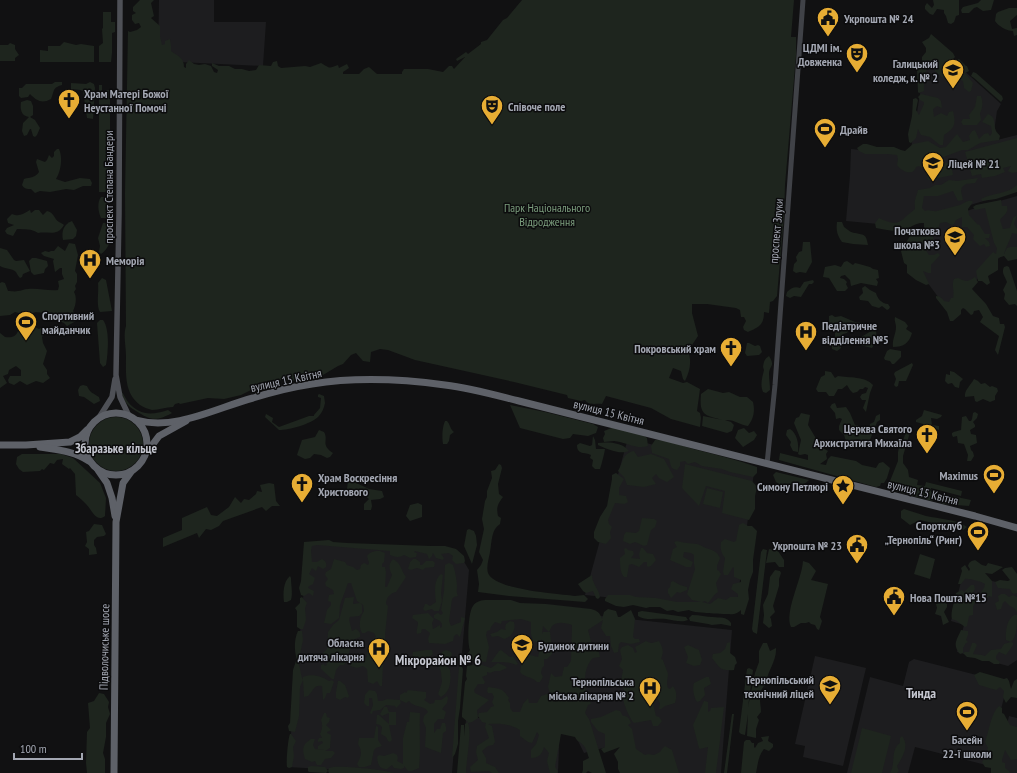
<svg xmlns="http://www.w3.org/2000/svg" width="1017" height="773" viewBox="0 0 1017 773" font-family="'PT Sans Narrow',sans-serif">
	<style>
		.built { fill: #1d1d1f }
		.green { fill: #1e251e }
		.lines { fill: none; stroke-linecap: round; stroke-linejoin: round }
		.secondary { stroke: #404247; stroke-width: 5 }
		.primary { stroke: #4e5056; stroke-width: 5.5 }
		.highway { stroke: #5e6168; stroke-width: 7 }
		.labels { text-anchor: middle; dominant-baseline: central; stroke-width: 3; stroke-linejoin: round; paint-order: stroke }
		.poi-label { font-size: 12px; font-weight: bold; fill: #a3a7b2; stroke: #0c0c0d; text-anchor: end }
		.street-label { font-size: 12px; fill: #a3a7b2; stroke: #0c0c0d }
		.park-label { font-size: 12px; fill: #7b9d7d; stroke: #0c0c0d }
		.neighbourhood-label { font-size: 13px; font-weight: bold; fill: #c4c6cf; stroke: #0c0c0d }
		.quarter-label { font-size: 14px; font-weight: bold; fill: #c4c6cf; stroke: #0c0c0d }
	</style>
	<rect width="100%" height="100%" fill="#111112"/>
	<g class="built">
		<polygon points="159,0 214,0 214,22 266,22 263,66 158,61"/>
		<polygon points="929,39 1001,104 997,111 994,132 997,140 1017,135 1017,191 900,226 846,221 850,175 851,149 910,155"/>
		<polygon points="1017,196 1017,253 1004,254 989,204"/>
		<polygon points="987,204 1002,255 947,309 910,259 916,239 938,221"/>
		<polygon points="628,438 754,472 736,611 585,595"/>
		<polygon points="308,543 457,550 469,570 452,773 389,773 288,767"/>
		<polygon points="963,574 1017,587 1017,660 1008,666 957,652 964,625 951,621"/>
		<polygon points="476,608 575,615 568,722 560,722 558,773 463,773 466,717 533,721 469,716"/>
		<polygon points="582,614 732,630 721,773 629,773 618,744 584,753 571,727"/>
		<polygon points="815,656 866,668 843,766 803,757 805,746 795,744"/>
		<polygon points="914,659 1008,683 986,765 915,747 908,773 847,773 870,677 903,686 909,662"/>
		<polygon points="1009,716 1017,718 1017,773 996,773"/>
	</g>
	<g class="green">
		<path d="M 140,0 L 154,0 L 151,3 L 154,16 L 151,18 L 160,26 L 160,36 L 162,45 L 165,44 L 165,41 L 170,39 L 171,46 L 171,51 C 177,56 184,57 184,67 L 186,68 L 186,64 L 189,60 L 194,64 L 199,65 L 205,64 L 211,66 L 214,72 L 217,73 L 218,70 L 212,66 L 212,63 L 219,66 L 229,66 L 235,69 L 242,69 L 249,71 L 256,70 L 259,65 L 271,66 L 273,62 L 277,61 L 278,66 L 281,68 L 305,66 L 310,67 L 321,63 C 330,68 328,69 338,65 L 339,68 L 347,64 L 349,68 L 343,72 L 343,74 L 359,74 L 364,69 L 369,67 L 377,74 L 402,74 L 402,72 L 404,69 L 428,69 L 443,72 L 449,66 L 452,66 L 454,69 L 465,57 L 457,61 L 456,59 L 466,52 L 468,54 L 481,44 L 481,42 L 487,40 L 503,20 L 507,18 L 522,0 L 794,0 L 791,37 L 796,37 L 796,55 L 785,185 L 784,216 L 777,296 L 773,301 L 770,302 L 769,313 L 764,312 C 764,325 759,327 748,332 L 744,330 L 743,327 L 746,321 L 744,317 L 741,317 L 740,310 L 736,308 L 707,304 L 692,304 L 692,313 L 698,336 L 688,351 C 692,361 690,371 685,381 L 683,379 L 681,371 L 673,368 L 669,378 L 683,383 L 687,382 L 700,389 L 697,411 L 700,413 L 701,418 L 700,427 L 671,419 L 651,408 L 606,396 L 602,404 C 596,403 589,406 585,400 L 581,401 L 568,398 L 567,395 L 514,382 L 415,360 L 388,350 L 380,349 L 371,352 L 370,362 L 363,361 L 356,353 L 351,355 L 343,364 L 338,366 L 323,375 L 311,375 L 293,381 L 282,380 L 261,385 L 241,395 L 224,399 L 208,398 L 180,404 L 179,403 L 175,404 L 173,407 C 166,407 159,410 152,410 C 148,409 143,407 140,405 C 124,393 126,374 126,356 C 126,346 123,336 126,326 L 125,193 L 128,31 L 130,32 L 137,30 L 141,27 L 139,23 L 135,24 L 132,20 L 132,15 L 136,13 L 133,11 L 133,7 Z"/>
		<polygon points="933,0 959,0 959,15 956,16 954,22 951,24 948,23 946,16 944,13 944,10 937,9 933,15 930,14 925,9 925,6 927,3 932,8 934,5"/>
		<polygon points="981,0 994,0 991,10 983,11 977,7 974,8 969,13 962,13 961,10 963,7 978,3"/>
		<path d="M 1009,8 L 1017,8 L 1017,15 L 1010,21 L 1012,29 L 1017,28 L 1017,35 L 1014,36 L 1013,31 C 1007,31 998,26 995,21 L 996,14 L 998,12 Z"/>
		<polygon points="103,12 111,12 111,22 115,22 115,32 112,33 112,53 111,62 99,62 99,46 103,43 102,29 103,28"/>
		<path d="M 931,34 L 953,53 L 955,57 L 952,60 L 953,62 L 959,59 L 966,66 L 967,66 L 969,71 L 965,73 L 973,83 L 971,91 L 969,92 L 964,88 L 963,81 L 958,79 L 953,75 L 943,78 L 935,71 L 932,64 C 923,70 924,81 924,91 L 919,93 L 918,92 L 917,70 L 922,66 L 922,57 L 926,52 L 926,48 L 922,42 L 929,38 Z"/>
		<polygon points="64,42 76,45 81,44 94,46 94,62 40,62 40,50 48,51 48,46 60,46"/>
		<polygon points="10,43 15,45 15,49 19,55 15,58 15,61 0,61 0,45 8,45"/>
		<polygon points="973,72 976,73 1002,96 1003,99 1001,102 974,78 971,76"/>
		<path d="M 55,82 L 62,82 L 62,85 C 52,88 55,90 51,99 C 42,104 37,101 30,94 L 28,97 L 21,98 L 19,96 L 19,88 L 22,88 L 26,84 L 52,84 Z"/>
		<polygon points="90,82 94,84 95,88 93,119 87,118 83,91 80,90 71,89 71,83 86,84"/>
		<polygon points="99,85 102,85 102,93 106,93 106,90 110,90 110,192 99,192"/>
		<path d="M 921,94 L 938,98 L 941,101 L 942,108 L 937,106 L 933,109 L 934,117 L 941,113 L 947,116 L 949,112 L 953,111 C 956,124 955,128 944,135 L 943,145 L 940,145 L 930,137 L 921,135 L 918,129 L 916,138 L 911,143 L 909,142 L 908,134 L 912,116 L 913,99 L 916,98 L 918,100 L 916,110 L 919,115 L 924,104 L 924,102 L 920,100 L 918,97 Z"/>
		<path d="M 977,96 L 981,96 C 983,102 983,108 980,113 L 981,120 L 977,125 L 963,125 L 961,122 L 963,119 L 970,119 L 969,115 L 975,107 Z"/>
		<path d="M 27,100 L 31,101 L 33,106 L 33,115 L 30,117 L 35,120 L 40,128 L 37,135 L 35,137 L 33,136 L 31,129 L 30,129 L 27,135 L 24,136 L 22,131 L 23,123 L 29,117 C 21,116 20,109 21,102 Z"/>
		<path d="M 988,114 C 997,118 993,124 996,131 C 997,133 999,134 1000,136 L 999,140 L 980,143 L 968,150 L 962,150 L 941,158 L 934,158 L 922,168 L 919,166 L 916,167 C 913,177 901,171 897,165 L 898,159 L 897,155 L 887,154 L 865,154 L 859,151 L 857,148 L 863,144 L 867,144 L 877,147 L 894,147 L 901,150 L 905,151 L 913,144 L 928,141 L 940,148 L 946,147 L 957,134 L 963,142 L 970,140 L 969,136 L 972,131 L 975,130 L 979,139 L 984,134 L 988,133 L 990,136 L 992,133 L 991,126 L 982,122 Z"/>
		<polygon points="1017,138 1017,172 1012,173 1008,171 1011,166 1003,168 1005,172 995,176 982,178 981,174 972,176 965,152"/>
		<path d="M 57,149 L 59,149 C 63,158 61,171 56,179 L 65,182 L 80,178 L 90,179 L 92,183 L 91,186 L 83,186 L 74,190 L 66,189 L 50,192 L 40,191 L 35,193 L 31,189 C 27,189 24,189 22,185 L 24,179 C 31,177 35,178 39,172 L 36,162 L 37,159 L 45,162 L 47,160 L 49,155 L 52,158 L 54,156 L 54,152 Z"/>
		<polygon points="951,162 953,175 928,180 925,168"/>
		<path d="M 978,178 L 975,183 L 966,184 L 962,187 L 961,191 L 963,200 L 958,201 L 953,191 L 938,196 L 924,196 L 922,208 L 925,211 C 929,209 933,212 937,211 C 945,209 952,207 960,205 C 965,203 967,200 972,201 L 973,202 L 968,209 L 969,215 L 978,225 L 979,224 L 985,234 L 990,234 L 989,238 L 985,238 L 989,242 L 990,246 L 986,247 L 984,244 L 980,246 L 973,239 L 974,235 L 967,227 L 962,227 L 962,217 L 956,220 L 954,224 L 952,225 L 946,222 L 940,223 L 938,230 L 934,231 L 933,234 L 934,244 L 924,244 L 921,241 L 918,245 L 920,249 L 925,249 L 929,255 L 934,255 L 938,253 L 940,255 L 931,265 L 931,273 L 928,273 L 923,271 L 929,284 L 926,285 L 916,280 L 907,273 L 907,265 L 904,263 L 901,251 L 910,236 L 914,234 L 918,234 L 919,232 L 924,228 L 924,223 C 914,222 908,231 898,231 C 891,231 883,229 876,228 L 875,223 L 879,218 C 901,228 899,221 915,209 C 914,198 916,199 918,190 L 930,188 L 935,185 L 941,185 L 949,180 L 957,181 Z"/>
		<path d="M 1017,185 L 1017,192 L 996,199 L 982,201 L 981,199 C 992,193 1008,194 1017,185 Z"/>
		<path d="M 101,197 L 105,197 L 107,200 L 109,207 L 108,216 L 106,218 L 101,218 C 98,212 97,202 101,197 Z"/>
		<path d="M 1001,200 L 1002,206 L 1007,206 C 1009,213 1003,215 1000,220 L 1003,229 L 1010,228 L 1013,218 L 1017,215 L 1014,224 L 1017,229 L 1017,234 L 1012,233 C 1010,241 1006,246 1004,254 L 1007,248 L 1010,247 L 1017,247 L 1017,259 L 1008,261 L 1004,256 L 998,258 L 998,270 L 988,276 L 990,283 L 987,285 L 982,281 L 978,281 L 976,271 L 993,252 L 996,254 L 997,248 L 994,243 L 985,208 L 975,210 L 973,207 L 976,205 Z"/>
		<path d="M 30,210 L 31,213 L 35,210 L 39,210 L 43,215 L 47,211 C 54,212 54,219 59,222 C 61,223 63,224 64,225 C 57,237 49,231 38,233 C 31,228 25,230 17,229 L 13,236 L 7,234 L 5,231 L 7,228 L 14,225 L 8,223 L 7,219 L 12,214 C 19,217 23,214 30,210 Z"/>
		<path d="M 72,221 L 77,230 L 76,236 L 73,239 L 63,240 C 61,231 64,224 72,221 Z"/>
		<path d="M 837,222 L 842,222 L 844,227 C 847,229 851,233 855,233 C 865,235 866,234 868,245 L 853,244 L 842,242 C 837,235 836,230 837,222 Z"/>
		<path d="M 103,223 L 110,223 C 114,232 110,249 101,254 L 99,252 L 100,246 L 98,238 Z"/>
		<polygon points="803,242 810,242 812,262 806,273 800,272 796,273 793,271 794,264 797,261 796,257 799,252 802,251"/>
		<path d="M 69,243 L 75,244 L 78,255 L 75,271 L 77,274 L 77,282 L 75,286 L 76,289 L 74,292 C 77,297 76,305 73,311 L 77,317 L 76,321 L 67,326 L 64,323 L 55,319 L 52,314 C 44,314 37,310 30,314 L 24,311 L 19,313 L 15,312 L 10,315 L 0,316 L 0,283 L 2,282 L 5,283 L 8,291 C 12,291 14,292 18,291 C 21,291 24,289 28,289 C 38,288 48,291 58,290 L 59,286 L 58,281 L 64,279 L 62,274 L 62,268 L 60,268 L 55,272 L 53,261 L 54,259 L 44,256 L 41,253 L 45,251 L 49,252 L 51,251 L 54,251 L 58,246 L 65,251 Z"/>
		<path d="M 0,248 L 7,250 L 14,260 L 16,261 L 24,260 L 30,271 L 23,274 L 22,277 L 20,278 C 18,276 17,274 16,272 C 12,268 5,269 0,266 Z"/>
		<polygon points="32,258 36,258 47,261 48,266 45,269 44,273 34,275 31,272 29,261"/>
		<path d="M 847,261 L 853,265 L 855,263 C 861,264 865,266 870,267 L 873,269 L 878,270 L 879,278 L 876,279 L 878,282 L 877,286 L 861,283 L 851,286 L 850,280 L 845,275 L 841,276 L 840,278 L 844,279 L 847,282 L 846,284 L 848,288 L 845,291 L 837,291 L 829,278 L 823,277 L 825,267 L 835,265 L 841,267 L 844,262 Z"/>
		<path d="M 1007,266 L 1009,267 L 1017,291 L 1017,306 L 1015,304 L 1009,305 L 1004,299 L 1005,294 L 1003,290 L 1007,282 C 1005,276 1001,273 1004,267 Z"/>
		<path d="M 975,277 L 978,282 L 972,289 L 986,304 L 993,316 L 999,318 L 1000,324 L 1004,324 L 1005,327 L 998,355 L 995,350 L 999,336 L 980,322 L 983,317 L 979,310 L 974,311 L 973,314 L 971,315 L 965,309 L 963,308 L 961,310 L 961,314 L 953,321 L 950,321 L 947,312 L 936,298 L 936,296 C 940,296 942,298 944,301 L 949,302 L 951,298 L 953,298 C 955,292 951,285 954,279 L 958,278 C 967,282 967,282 975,277 Z"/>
		<path d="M 102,278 L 106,280 L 112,311 L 100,312 C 96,306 99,292 98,283 Z"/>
		<path d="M 813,280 L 814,282 L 812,284 L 809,284 L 801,297 L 794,296 L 790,298 L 786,296 L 787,292 C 791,288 795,286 800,288 L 804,282 Z"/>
		<path d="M 865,286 L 870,290 L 876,293 C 877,298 882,304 888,304 L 890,307 L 889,309 L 887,310 L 882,306 L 879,308 L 872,306 L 868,301 L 860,300 L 859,297 L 863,293 L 862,288 Z"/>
		<path d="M 832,315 L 835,317 L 841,316 L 855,322 L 866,323 L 865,329 L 861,330 L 857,328 L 855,330 L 850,328 L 847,333 L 843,334 L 841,341 L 841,348 L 837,351 L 832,349 L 831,342 L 835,337 L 835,333 L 841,327 C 837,323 832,326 829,324 L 829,316 Z"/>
		<path d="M 895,317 L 905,322 L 908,326 L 906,329 L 912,333 C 909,343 904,347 893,347 C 892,339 896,334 896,327 C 896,323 894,321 895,317 Z"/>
		<path d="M 100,320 L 103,320 C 110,329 108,353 106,365 L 103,367 L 100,363 L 97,323 Z"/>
		<path d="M 31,326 L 35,327 L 39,329 L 43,327 L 47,330 L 42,337 L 43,343 L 47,351 L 43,364 L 47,370 L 47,374 L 50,378 L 43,383 L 36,381 L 27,385 L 20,381 L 14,385 L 9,383 L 8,380 L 10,376 L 21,376 L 21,370 L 16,366 L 9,370 L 8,374 L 3,376 L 7,383 L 0,388 L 0,333 L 5,337 C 11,338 16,337 18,331 L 24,333 L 28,328 Z"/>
		<path d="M 873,330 L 876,330 C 877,337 876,342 872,348 L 860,345 L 856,343 L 861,337 Z"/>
		<polygon points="747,343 749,343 755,346 758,345 760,346 762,352 759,355 747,356 745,353"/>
		<polygon points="890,349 901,351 901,357 894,364 892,364 890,361 885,360 884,358 887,351"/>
		<path d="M 769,356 C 776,367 769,365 769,374 C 769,379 770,385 770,390 L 766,393 L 763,392 C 760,385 762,378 764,370 L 763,367 C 764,362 764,359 769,356 Z"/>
		<polygon points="912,363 913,365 906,381 899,381 898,386 896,387 894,385 896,379 894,374 895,372"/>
		<path d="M 825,371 L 831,372 L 835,378 L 838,376 C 849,378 865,376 873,385 L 870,393 L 866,412 L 863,408 L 866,400 L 862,400 L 860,397 L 862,394 L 866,393 L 868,388 L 865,387 L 863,389 L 860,389 L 857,392 L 853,393 L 850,390 L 847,385 L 842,389 L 838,389 L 834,396 L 829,396 L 826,392 L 818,392 L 816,389 L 821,377 L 825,375 Z"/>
		<polygon points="950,371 954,372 963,379 960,382 959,388 955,387 952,383 948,384 945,381 946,374 950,375"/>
		<path d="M 974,379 L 978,381 L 981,384 L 985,383 L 990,387 L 992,386 L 997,388 L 998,391 L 995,396 L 995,400 L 990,402 L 983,399 L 977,402 L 975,401 L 974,396 L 965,397 C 964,390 971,385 974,379 Z"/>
		<path d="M 83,385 L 87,386 C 90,393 93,393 99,397 L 100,401 L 94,404 L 84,397 L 79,396 L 78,390 L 80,386 Z"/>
		<path d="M 708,389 L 723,393 L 729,392 L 740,397 L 747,397 L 753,402 C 755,411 754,418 748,426 C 740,425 734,419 725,420 L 731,422 L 734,425 L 732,431 L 727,433 L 702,426 L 703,416 L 723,420 C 705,415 699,416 701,394 Z"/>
		<path d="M 121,391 C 124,394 125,398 128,402 C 140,416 152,415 168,410 L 172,413 C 156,422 150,420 136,411 C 127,406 124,401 121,391 Z"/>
		<path d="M 319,394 L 324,396 L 325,403 C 324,408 322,413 318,417 C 311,424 289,430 279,430 L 265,417 L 266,414 L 273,418 L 272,422 L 279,427 L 309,416 L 314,416 L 314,415 L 320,408 L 321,398 L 318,397 L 318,395 Z"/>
		<polygon points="835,403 837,408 846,407 850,413 855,425 858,425 861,430 864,428 870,428 870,424 874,422 876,416 880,414 880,420 877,422 868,445 865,447 861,445 857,439 855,443 850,443 846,441 844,435 839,430 839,426 842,419 840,418 836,419 835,413 830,407 832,404"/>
		<polygon points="510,405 545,412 593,424 598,427 596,433 588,436 573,434 570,438 563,439 520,428"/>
		<polygon points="924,410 942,415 941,417 937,419 931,418 932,425 939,426 939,430 923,424 916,422 916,420 922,416"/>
		<path d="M 975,412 L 978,414 L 977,418 L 973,422 L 975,425 L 975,427 L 970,430 L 971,434 L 976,435 L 977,443 L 970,446 L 971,450 L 973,452 L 974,456 L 971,461 L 967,461 L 968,455 L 964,444 L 958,443 L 957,436 L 953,437 L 952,435 L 952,433 C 955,431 958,431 961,430 L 962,417 L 966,416 L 969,421 L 971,421 L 972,419 L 973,413 Z"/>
		<polygon points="801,413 810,415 808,425 821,447 828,451 826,454 827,459 820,464 826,465 828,459 831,456 856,461 862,465 876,468 879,463 883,462 890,468 887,478 884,483 881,483 880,486 876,487 779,460 780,453 808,460 808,455 805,454 800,455 798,454 801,440 794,423 796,418 799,417"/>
		<circle cx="116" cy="444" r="27"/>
		<path d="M 445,421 L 447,421 C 450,424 450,429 454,432 L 450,435 L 449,441 L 447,444 L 443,444 C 442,437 442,428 445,421 Z"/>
		<path d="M 614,427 L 641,434 L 647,438 L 648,446 C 638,450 625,442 614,441 C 611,441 607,442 604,442 L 603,438 L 605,434 L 604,431 Z"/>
		<polygon points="744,428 749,433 754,431 757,435 754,440 743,447 735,438 738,430"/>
		<polygon points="907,428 911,429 903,456 903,463 908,470 909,477 918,480 917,485 925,486 926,482 962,491 961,496 931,488 931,492 935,493 934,499 932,501 891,490 887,488 887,482 890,481 898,461 898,452 900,443 903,441"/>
		<path d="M 790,429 C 797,433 799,444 798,452 L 793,451 L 790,445 L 791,442 L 786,435 L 787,430 Z"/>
		<path d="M 319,430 L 324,432 C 329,441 320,444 333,453 L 330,457 L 327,458 L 321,455 L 314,454 L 310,458 L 305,459 L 297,455 L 302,440 L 315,437 Z"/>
		<path d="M 593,436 L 595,440 L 596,449 L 605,449 C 605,451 601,467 600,469 L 595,469 L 592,466 L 593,460 L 590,458 L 591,455 C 585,452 577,455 577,445 L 580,443 L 590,446 L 592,445 Z"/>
		<path d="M 655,440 C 669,439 684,447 697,450 C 717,455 737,460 757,467 L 757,473 L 753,477 L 730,472 L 722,469 L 702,466 L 695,462 L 688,464 L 685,461 L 680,462 L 680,466 L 677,470 C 670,469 671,465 669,459 L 652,453 L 651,446 Z"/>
		<path d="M 598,443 C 608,442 622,442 629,451 C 620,455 607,449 598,445 Z"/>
		<path d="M 634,451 L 638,457 L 651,454 L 664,459 L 674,477 L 667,482 L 659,478 L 656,474 L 652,478 L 656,484 L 644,487 L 627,485 L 624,477 L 618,471 C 624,462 621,454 634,451 Z"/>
		<path d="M 22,454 L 61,454 L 73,458 L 100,483 L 106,498 L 105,516 C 96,523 92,510 86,504 C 83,501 80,498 76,495 L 75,474 L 70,468 L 69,469 L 62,464 L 63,459 L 57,460 L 54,464 L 50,463 L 44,470 L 42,469 L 40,471 L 23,472 L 19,469 L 16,464 L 17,457 Z"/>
		<path d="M 499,464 L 501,465 L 502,468 L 498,484 L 499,494 L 503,497 C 498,504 496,507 498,516 L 501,518 L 500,524 C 491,530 492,541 490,552 C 489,558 486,567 488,573 C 494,590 559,594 575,596 L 584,595 L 588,599 L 585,602 L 509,596 L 478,592 L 479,584 L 477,570 L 481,565 L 483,560 L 479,552 L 484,529 L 482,519 L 485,501 L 487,497 L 487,491 L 492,478 L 491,471 L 495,470 Z"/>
		<polygon points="685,464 752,481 757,487 755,496 755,509 749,520 722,513 725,491 706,486 699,506 682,488"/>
		<polygon points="776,472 809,480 801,487 782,486 776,482 773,475"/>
		<polygon points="616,473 624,479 619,488 619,495 626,496 628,502 624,504 615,503 608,520 609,524 612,527 610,532 611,538 606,544 598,542 594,538 594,532 600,517 607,506 612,479 612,475"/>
		<polygon points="350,480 369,489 382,491 384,497 380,499 371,500 372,506 371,510 364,510 364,504 369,499 360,492 351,495 347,489 348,481"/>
		<polygon points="269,483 274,484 276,501 280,506 272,506 266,511 262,507 223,521 219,526 211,530 206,529 199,538 197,533 163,547 163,538 182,530 182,518 207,507 211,515 217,516 229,507 235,497 241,503 244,499 249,500 256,494 257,491 262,492 260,485"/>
		<polygon points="707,488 723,492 720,508 703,504"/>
		<polygon points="942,494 971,500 969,506 943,504 940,501"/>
		<polygon points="418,503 422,505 422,517 410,521 406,516 410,505"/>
		<path d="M 904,509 C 911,511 919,514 926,516 C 939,519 956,519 967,527 L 963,530 L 920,520 L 910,525 L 901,518 L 901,511 Z"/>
		<polygon points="642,518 654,519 657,521 655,527 651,530 647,545 644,546 635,542 630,544 623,541 624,535 626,532 636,533 639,531"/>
		<path d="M 743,523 L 748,526 L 752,526 L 757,531 L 753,560 L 753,572 L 750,580 L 748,590 L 749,599 L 744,615 L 741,614 L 741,610 C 738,613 734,615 729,614 C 722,614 692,613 689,610 L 678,612 L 673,610 L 667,611 L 660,607 L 650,607 L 646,608 L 633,605 L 624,607 L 616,606 L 605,601 L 605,599 L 608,595 L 630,595 L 636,597 L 656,598 L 677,602 L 701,602 L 692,600 L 687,594 L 695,569 L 694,564 L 694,555 L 691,553 L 684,552 L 683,557 L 693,562 L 691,567 L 686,567 L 670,560 L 673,549 L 677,547 L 674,542 L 677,541 C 684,543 690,543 697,544 C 701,545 704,548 709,549 C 715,551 717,552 720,558 L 717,566 L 717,570 L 719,571 L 721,574 L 716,583 L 718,592 C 713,595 712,599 708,603 L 705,601 L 702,602 L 710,604 L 718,598 L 726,600 L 730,597 L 738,597 L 738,594 L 731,589 L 733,584 L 741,582 L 741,580 L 734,577 L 734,568 L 733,567 L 728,575 L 724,575 L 723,572 L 725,558 C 721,553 720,548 721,542 L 725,539 L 734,542 L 736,541 L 739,525 Z"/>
		<polygon points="94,524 102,525 106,534 104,536 97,537 94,540 94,545 96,548 97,554 89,555 89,549 85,546 87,542 86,532 89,531"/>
		<polygon points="469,529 474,531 476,536 477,545 472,564 464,546 467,530"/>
		<path d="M 329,540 L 333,542 L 347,543 L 431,546 L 445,546 L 456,549 L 464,556 L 465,561 L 464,563 L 456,564 L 452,560 L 453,556 L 449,553 L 441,554 L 444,558 L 443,560 L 436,558 L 433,553 L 432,556 L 429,559 L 427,554 L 415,551 L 414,552 L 417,553 L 416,557 L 410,558 L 404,555 C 400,558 394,557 390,555 L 390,551 L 317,545 L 312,546 L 311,550 L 312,562 L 317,562 L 322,559 C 326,561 327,564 326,567 L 323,569 L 318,566 L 316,571 L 312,568 L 309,574 L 315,578 L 313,584 L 309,586 L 308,588 L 314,591 L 313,596 L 309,593 L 304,596 L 301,595 L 299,588 L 301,581 L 304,542 Z"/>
		<path d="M 626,548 L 628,550 L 633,551 L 634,554 L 631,558 L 640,559 L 639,554 L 641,548 L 643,548 L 647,553 L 653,554 L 656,560 L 651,566 L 648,567 L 647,566 L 647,562 L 644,562 L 639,567 L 632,564 L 629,565 L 627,577 L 624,577 C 620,573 620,564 620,558 L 625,554 L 624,549 Z"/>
		<polygon points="763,549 767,550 757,634 753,632 752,629 761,552"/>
		<polygon points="769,549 778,551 784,560 784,567 779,567 775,562 766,563"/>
		<path d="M 380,551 L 385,553 L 384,562 L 382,564 L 382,567 L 385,567 L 386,572 L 385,587 L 387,587 L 392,575 C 389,568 388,565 393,559 C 402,564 400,569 406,577 L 396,592 C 390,593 386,598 386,604 L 388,606 L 385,635 L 386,657 L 383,664 L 382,686 L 380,686 L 377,681 L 373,684 L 368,682 L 367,669 L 363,666 L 357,668 L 350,666 L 351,663 L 367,657 C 366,651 369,650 373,647 L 373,639 L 376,637 L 374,633 L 368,631 L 365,633 L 362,633 C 358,626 360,617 364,611 L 363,605 L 360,603 L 362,605 L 362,613 L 359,616 L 350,617 L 349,620 L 352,631 L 356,629 C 359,631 361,633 360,637 L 353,640 L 346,662 L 344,665 L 340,665 L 336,670 L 334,679 L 332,679 L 321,669 L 321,665 L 324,664 L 325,666 L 327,665 L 323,653 L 327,649 L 328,632 L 333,625 L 339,620 L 345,598 L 354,597 L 353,604 L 360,603 L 357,601 L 351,583 L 348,583 L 340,605 L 339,618 L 331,624 L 324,623 L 327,610 L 331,605 L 331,602 L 328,601 L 329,595 L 334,594 L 333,590 L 326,586 L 325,583 L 328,579 L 325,575 L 326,572 L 331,569 L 334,559 L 345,562 L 347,565 L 353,567 L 357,570 L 360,569 L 361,565 L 364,563 L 368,565 L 369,563 L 367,556 C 371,551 375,551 380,551 Z"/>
		<polygon points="920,554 935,559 930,579 914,574"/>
		<polygon points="413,559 416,559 420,562 420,565 422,565 426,561 433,561 435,563 434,567 425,568 423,570 417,568 411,570 408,569 410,562"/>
		<path d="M 975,560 L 982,565 L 986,566 L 988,563 L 1003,567 L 992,574 L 985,573 L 992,581 L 992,597 L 989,596 L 987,599 L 982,595 L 981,592 L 984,588 L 985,584 C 982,582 969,578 965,579 L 961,584 L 958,584 L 962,571 L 961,568 L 965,565 L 969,571 L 970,569 L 968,566 C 969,562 971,561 975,560 Z"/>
		<path d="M 803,561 L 809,563 L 816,571 L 811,580 L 828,584 L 820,617 L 822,621 L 819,630 L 817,629 L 815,625 L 811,624 L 809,622 L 806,623 L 801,623 L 794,627 L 791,627 C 784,612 802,579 803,561 Z"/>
		<path d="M 449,563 L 453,565 C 455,570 457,581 457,586 C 457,590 456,592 458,596 L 454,597 L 452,599 L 449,621 L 451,626 L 461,622 L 461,617 L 465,618 L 460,637 L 457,634 L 454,636 L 453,641 L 445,644 L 429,643 L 428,639 L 430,633 L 425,629 L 422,629 L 421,633 L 417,634 C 416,630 418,627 418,622 L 412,618 L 413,615 L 428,613 L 434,619 L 432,623 L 433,629 L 440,625 L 440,628 L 442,627 L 442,624 L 440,621 L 434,618 L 434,615 L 438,613 L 441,615 L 443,613 L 441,610 L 444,591 L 445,565 Z"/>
		<polygon points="1012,567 1017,574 1017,593 1014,594 1012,593 1010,589 998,588 995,582 1000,580 1008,581 1010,580 1002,570 1005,568"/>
		<polygon points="775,570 780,571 781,573 779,579 779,586 773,606 775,612 770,617 771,619 772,626 769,628 763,623 764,615 763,605 768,594 770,577"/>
		<path d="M 441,574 L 443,575 L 441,593 L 442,601 L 439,611 L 434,611 L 432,609 L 425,611 L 423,609 L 425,604 L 427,604 L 430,606 L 436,602 C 435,593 433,580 441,574 Z"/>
		<path d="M 592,575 C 592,584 599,589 600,597 L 598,599 L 596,598 L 593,591 L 586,593 L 583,591 L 578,584 Z"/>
		<path d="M 290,576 L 291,578 C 291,585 293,594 291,600 L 287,602 L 284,602 C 283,593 283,582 290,576 Z"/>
		<polygon points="673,581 680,585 687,587 687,590 680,593 677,592 671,598 668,593 668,589 670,587 671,582"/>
		<path d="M 971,585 L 974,585 L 975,589 L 973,592 L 979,598 L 984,599 L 983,601 L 976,600 L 973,607 L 973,615 L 969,616 L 967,626 L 965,627 L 957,621 L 952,619 C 950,612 955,601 956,593 L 962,590 L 964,592 Z"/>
		<polygon points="1001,594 1005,594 1009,597 1013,595 1017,597 1017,612 1014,608 1010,606 1005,601 1003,603 1001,609 997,610 995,603 999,601 998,596"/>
		<polygon points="302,597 307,603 305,608 306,620 303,629 300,629 297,627 297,611 295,608 300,603 300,598"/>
		<path d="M 487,600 L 511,600 L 520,603 L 546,604 L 591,609 C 598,611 600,613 602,619 L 604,612 L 608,609 L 616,611 L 618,617 L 620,617 L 631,610 L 635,619 L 633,637 L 635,639 L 639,639 L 640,642 L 631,644 L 621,642 L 619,644 L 618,652 L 614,653 L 611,646 L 610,636 L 606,636 L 601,628 L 603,620 L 588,630 L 593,649 L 598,648 L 600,657 L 593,658 C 587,664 585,672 585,681 L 589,682 L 584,685 L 591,704 L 588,705 L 585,713 L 589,719 L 606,773 L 592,773 L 588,771 L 586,773 L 582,773 L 583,770 L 583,761 L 589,758 C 587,753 587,749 583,745 C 580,741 577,742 575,737 L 561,734 L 555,767 L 558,771 L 557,773 L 550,773 L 547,761 L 549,753 L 544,747 C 542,754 539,758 531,758 L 531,750 L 536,744 L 539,735 L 537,732 L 532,743 L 528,742 L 520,736 L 520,730 C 509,724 501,723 488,724 L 492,726 L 495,742 L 493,745 L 488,746 L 482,751 L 486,758 L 486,763 L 495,767 L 499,773 L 492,773 L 489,771 L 471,772 L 470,767 L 478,760 L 476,752 L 477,746 L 489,738 L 485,727 L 486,723 L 482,722 L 478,716 L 479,713 L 487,712 L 491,707 L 494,706 L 492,702 L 494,697 L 492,693 L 488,693 L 487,691 L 488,687 C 499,689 502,687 509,698 L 508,700 L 510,703 L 510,708 L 513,712 L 520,712 L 523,704 L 528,698 L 529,703 L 537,703 L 541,696 L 550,693 L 548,687 L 551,673 L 555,677 L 562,676 L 564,667 L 567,667 L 571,661 L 572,625 C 566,623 557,621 552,626 C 551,628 550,630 549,632 L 543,626 L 542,634 L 543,632 L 550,632 L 552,649 L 552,654 L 547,659 L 544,659 L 544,666 L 542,668 L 541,673 L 543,677 L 540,682 L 537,682 C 531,676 525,678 520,672 L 522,657 L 526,654 L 538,657 L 542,639 L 539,643 L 533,641 L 531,634 L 531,622 L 521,619 L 502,621 L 501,624 L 495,622 L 491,627 L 490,630 L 487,631 L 486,635 L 489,647 L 486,662 L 469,660 L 466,656 L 470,650 C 467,644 468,612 473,606 C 476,601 482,600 487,600 Z"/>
		<polygon points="944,601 947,604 947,607 944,612 949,622 943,625 941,616 935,614 937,608 936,604"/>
		<path d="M 642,611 L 686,617 L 688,620 C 681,623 674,620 666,619 C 657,618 645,621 638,616 L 638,612 Z"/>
		<path d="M 692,615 C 700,615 706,617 713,617 C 720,618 726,616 731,623 L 731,626 L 721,624 L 712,625 L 708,624 L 690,621 L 689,618 Z"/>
		<path d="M 1014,615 L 1017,615 C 1017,624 1017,637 1011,642 L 1006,640 C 1005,632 1007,619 1014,615 Z"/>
		<path d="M 510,621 L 514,622 C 516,630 512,637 504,639 L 498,636 L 492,637 L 490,634 L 497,632 L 501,629 L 506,630 L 505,628 L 506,624 Z"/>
		<path d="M 961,630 L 968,631 L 968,635 L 966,640 L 968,642 L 966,643 L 963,648 L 963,653 L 965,652 L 969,652 L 972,643 L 975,643 L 977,645 L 973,654 L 982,655 L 985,656 L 991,650 L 1001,649 L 1004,644 L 1011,642 L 1013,643 L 1013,645 L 1006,655 L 999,652 L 996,656 L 996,659 L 1000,662 L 999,664 L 994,664 L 989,661 L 982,661 L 975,658 L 967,657 L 963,653 L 960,654 C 952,644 957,640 961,630 Z"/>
		<path d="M 298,631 L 302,631 L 303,640 L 299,659 L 297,660 C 294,651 294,639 298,631 Z"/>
		<path d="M 646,641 C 651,644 653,643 659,641 C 663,648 664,652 661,659 L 663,660 C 664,665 667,669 668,674 C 668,679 666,682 668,688 L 670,689 L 673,686 C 677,692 677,696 675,703 L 665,706 L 661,709 L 659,709 L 660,703 L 658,700 L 656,692 L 655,693 L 653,704 L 656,716 L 659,717 L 662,721 L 658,726 L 653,726 L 651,720 L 634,723 L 632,721 C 629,715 626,710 624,703 C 623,697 625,692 623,687 L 628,683 L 624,683 L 621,681 L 623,670 L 619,666 L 622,659 L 620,650 L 622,647 L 628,645 L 633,648 L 635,653 L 637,652 L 635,647 Z"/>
		<path d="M 730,642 L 730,653 L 735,657 L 737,663 L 735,665 L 734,670 C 720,671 720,668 712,658 L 713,654 L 720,653 L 725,649 L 727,643 Z"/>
		<path d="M 763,643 L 767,643 L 770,651 L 776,648 C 777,662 765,674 767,684 C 756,690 761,703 761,712 L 757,717 L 759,720 L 756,729 L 756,738 L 747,736 L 748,714 L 745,735 L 741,734 L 739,732 L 747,669 L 749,668 L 753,670 L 748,707 L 755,673 L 759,662 L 759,651 Z"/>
		<polygon points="688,645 699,650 702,660 700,665 694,666 686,663 688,657 684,647"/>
		<path d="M 426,650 L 432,650 L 433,654 C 427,660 420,660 412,659 L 413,652 Z"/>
		<path d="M 446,650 L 451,652 L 452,654 C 451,659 447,660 446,665 L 450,670 C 451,680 451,692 441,697 L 438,694 L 442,682 L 441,672 L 438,664 L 442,652 Z"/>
		<path d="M 501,650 L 510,657 L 513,656 L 518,664 L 516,665 C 509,661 498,662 491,662 L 499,651 Z"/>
		<path d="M 296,661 L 298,663 C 301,668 300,674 303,680 L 303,677 C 311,673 322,676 329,681 L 332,680 L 334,682 L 330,693 L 327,693 L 325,698 L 323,700 L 322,686 C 314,684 313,691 308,696 L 304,697 L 303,680 L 300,687 L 299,716 L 295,732 L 289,731 L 288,726 L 290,723 L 293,670 Z"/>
		<path d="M 498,663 L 505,666 L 507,668 L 500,671 L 495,671 L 490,673 L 487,672 L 487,675 L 482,677 L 485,682 L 484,684 L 478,684 L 474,690 L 475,693 L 489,700 L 477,710 L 478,718 L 472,722 L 468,723 C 472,732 466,761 466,773 L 457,773 L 461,725 L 464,725 L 465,736 L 465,724 L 468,722 L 462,717 L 462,713 L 465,682 L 467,679 L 466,676 L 467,666 L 479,664 L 491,668 Z"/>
		<polygon points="459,667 462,667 463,669 460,708 458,721 458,744 455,754 452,758"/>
		<polygon points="980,672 1004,679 1007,678 1009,681 1011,689 1014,681 1017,679 1017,698 1011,697 1006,703 1003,697 1004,691 1000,687 996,690 979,685 974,675"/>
		<path d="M 706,677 L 709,677 L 711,684 L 704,688 L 705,695 L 700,701 L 697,702 C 694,698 692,688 694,683 Z"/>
		<polygon points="338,681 340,681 345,685 349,696 348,698 345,697 340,700 336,698 336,692"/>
		<polygon points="369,690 375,691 377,694 378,701 382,701 387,699 400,700 401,703 396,708 395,706 386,705 380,710 373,711 372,714 370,713 373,705 372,698 369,698 369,706 367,706 364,703 365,695"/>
		<path d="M 408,690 L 426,692 L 426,698 L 424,700 L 430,704 L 434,703 L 435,700 L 441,700 L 447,696 L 448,698 L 447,703 L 442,709 L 446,712 L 444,719 L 438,719 L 434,724 L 434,733 L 437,729 L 440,729 L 442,723 L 445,723 L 446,727 L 446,731 L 443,733 L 441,753 L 425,747 L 426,728 L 423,721 L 424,716 L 428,712 C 425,705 414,708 409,701 L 406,703 L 400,700 L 400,695 L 405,692 L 406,693 Z"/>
		<polygon points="99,693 104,694 109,702 108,707 110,714 106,723 106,737 103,753 105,759 105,773 87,773 86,763 87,732 90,728 88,703 94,701"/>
		<path d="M 704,701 L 705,701 L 708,702 L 708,712 L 710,711 L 711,708 L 724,707 L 716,773 L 705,773 C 706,764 707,755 708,747 L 700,749 L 699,748 L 693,725 Z"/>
		<path d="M 999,706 L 1002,708 L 1002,713 L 1004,714 L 1010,725 L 1017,727 L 1017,759 L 1011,760 L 1005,750 L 1002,760 L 1002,762 L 1005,763 L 1005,768 L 1009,771 L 1010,773 L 991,773 L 991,768 L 985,767 L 982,762 L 985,758 L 990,758 L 993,756 L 992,754 L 987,755 L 986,753 L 988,748 L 985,742 C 989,731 991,713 999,706 Z"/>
		<polygon points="384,707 387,707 389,712 396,712 396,725 389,725 392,740 390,742 388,741 386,737 381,734 382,727 380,725 376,724 377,715 379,715 389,724 389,713 382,716 380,714"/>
		<path d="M 616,710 L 620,711 L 623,716 C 628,716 629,718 631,723 L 628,725 L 632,729 L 636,749 L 645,755 L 648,754 L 654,755 L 660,752 L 662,749 L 665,746 L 672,750 L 679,773 L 620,773 L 618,769 L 618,762 L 614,754 L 620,747 L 604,753 L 601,749 L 605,747 L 605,734 L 598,731 L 591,722 L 591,719 L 601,717 Z"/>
		<path d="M 410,712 L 420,713 C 419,731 421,749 419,768 L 412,771 L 408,771 L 404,766 L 404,768 L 401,769 L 394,768 L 392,765 L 387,769 C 379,769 378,765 377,757 L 379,755 L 384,756 L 393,753 L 397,755 L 398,758 L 397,761 L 403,764 L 403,738 L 407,722 L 409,722 Z"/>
		<path d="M 324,713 L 326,713 L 327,717 L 330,718 L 329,722 L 326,725 L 331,730 L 327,732 L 327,733 L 331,735 L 330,748 L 325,751 L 333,751 L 335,753 L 331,758 L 325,759 L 321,765 L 317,765 L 315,761 L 312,762 L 305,759 C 302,749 302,745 311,739 L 315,739 L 313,745 L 315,749 L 324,750 L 318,749 L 318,746 L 323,743 L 322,741 L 318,742 L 318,740 L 319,738 L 322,738 L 320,734 C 322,730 323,725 321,720 Z"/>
		<polygon points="732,714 734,714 727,773 724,773"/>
		<path d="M 376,726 L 378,727 L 378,740 L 382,746 L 376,748 L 374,750 L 371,765 L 365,767 L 359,767 L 357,764 C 361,757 363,752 358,744 L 359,738 L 374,738 Z"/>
		<polygon points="862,728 891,736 882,773 851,773"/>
		<path d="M 290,734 L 291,734 L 296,741 L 293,747 L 294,756 L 292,767 L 289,768 L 287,767 C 286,762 288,738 290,734 Z"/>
		<path d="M 769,736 L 768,741 L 773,744 L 773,747 L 769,751 L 764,749 C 758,756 758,764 756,773 L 741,773 L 744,742 L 746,740 L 750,740 L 752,743 L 754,743 L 754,747 L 755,748 L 758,743 L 763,741 L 761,737 Z"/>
		<path d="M 902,736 C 910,746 902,758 897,766 L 899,771 L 897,773 L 890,773 C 896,764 890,750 900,743 L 900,738 Z"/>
		<path d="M 311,766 L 325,767 L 328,771 L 329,768 C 337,764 384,770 395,773 L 329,773 L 328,771 L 326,773 L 309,772 L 308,771 L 308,767 Z"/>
	</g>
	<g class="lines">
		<polyline class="secondary" points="767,464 775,385 803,0"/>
		<g class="primary">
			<polyline points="120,0 119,214 116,375 120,397 129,416"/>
			<polyline points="98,419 112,397 115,379"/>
		</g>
		<g class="highway">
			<circle cx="116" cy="444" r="31"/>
			<path d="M 136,420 C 175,431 216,408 253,398 C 272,392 292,387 312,384 C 356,377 401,379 445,385 C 470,388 495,395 519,401 L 975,516 L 1017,528"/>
			<polyline points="0,445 26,445 70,442 80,437 87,430"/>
			<path d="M 40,447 C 58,450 74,451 89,461"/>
			<polyline points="147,452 159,436 186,421"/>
			<polyline points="98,470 107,483 112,498 115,516"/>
			<polyline points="114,773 116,522 123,483 131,472"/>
		</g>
	</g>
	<defs>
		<g id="civic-pin" transform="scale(1.15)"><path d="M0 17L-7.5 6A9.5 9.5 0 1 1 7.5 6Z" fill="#e7ad34" stroke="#0c0c0d"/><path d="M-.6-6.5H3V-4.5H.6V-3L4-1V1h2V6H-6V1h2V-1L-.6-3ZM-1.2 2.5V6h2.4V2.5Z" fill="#111"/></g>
		<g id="theatre-pin" transform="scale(1.15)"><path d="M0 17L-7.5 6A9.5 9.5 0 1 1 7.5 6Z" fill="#e7ad34" stroke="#0c0c0d"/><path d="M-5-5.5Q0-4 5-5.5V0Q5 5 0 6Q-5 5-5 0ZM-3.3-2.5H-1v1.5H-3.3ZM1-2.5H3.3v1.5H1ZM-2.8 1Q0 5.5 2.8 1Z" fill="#111"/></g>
		<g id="university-pin" transform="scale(1.15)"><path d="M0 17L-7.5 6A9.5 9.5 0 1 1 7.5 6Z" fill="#e7ad34" stroke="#0c0c0d"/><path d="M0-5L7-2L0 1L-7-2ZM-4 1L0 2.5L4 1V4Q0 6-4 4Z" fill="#111"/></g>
		<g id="church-pin" transform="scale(1.15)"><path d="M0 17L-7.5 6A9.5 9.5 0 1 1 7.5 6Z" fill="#e7ad34" stroke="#0c0c0d"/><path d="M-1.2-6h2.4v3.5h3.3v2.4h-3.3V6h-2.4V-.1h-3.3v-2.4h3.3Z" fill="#111"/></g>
		<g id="stadium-pin" transform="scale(1.15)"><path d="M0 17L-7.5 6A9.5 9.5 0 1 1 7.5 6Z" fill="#e7ad34" stroke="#0c0c0d"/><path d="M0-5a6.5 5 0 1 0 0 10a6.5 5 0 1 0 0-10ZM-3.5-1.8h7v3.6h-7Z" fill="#111"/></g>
		<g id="school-pin" transform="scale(1.15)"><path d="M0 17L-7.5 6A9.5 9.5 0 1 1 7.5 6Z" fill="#e7ad34" stroke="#0c0c0d"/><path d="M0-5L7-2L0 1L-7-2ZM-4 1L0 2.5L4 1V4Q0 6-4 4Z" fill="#111"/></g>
		<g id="hospital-pin" transform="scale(1.15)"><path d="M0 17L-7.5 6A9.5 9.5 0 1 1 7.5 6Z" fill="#e7ad34" stroke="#0c0c0d"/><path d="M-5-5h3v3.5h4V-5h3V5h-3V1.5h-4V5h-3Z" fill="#111"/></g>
		<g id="sight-pin" transform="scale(1.15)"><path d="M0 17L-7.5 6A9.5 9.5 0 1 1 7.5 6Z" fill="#e7ad34" stroke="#0c0c0d"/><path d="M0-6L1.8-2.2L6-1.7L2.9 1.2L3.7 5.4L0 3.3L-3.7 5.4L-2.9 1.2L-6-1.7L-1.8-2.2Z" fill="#111"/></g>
	</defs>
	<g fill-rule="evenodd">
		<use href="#civic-pin" x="828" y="18"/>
		<use href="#theatre-pin" x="857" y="54"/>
		<use href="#university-pin" x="953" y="70"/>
		<use href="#church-pin" x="69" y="100"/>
		<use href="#theatre-pin" x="492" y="106"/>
		<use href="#stadium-pin" x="825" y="129"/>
		<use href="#school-pin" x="933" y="163"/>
		<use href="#school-pin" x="955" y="237"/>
		<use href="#hospital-pin" x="90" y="260"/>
		<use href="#stadium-pin" x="26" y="322"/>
		<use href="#hospital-pin" x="806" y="332"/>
		<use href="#church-pin" x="731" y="348"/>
		<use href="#church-pin" x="927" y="435"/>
		<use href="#stadium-pin" x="994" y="475"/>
		<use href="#church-pin" x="302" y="484"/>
		<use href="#sight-pin" x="843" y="486"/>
		<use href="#stadium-pin" x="978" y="532"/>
		<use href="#civic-pin" x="857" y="545"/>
		<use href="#civic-pin" x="894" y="597"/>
		<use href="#school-pin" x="522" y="645"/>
		<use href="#hospital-pin" x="379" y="649"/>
		<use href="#university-pin" x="830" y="686"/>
		<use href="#hospital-pin" x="650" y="688"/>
		<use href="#stadium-pin" x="967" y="712"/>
	</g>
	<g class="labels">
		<g class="poi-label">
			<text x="844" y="18" text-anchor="start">Укрпошта № 24</text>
			<text x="842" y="47">ЦДМІ ім.<tspan x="842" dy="14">Довженка</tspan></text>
			<text x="938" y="63">Галицький<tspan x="938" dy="14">коледж, к. № 2</tspan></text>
			<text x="84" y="93" text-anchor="start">Храм Матері Божої<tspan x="84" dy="14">Неустанної Помочі</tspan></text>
			<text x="508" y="106" text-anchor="start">Співоче поле</text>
			<text x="840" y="129" text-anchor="start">Драйв</text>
			<text x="948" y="163" text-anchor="start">Ліцей № 21</text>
			<text x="940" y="230">Початкова<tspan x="940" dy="14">школа №3</tspan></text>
			<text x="106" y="260" text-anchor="start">Меморія</text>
			<text x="42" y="315" text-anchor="start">Спортивний<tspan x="42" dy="14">майданчик</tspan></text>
			<text x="822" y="325" text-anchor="start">Педіатричне<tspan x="822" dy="14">відділення №5</tspan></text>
			<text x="716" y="348">Покровський храм</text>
			<text x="912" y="428">Церква Святого<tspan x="912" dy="14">Архистратига Михаїла</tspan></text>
			<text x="978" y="475">Maximus</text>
			<text x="318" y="477" text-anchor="start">Храм Воскресіння<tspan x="318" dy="14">Христового</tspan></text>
			<text x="828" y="486">Симону Петлюрі</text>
			<text x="962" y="525">Спортклуб<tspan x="962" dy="14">„Тернопіль“ (Ринг)</tspan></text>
			<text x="842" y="545">Укрпошта № 23</text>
			<text x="910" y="597" text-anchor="start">Нова Пошта №15</text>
			<text x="364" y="642">Обласна<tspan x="364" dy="14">дитяча лікарня</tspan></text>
			<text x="538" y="645" text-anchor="start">Будинок дитини</text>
			<text x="814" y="679">Тернопільський<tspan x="814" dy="14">технічний ліцей</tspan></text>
			<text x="634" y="681">Тернопільська<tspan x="634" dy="14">міська лікарня № 2</tspan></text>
			<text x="967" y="739" text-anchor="middle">Басейн<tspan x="967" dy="14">22-ї школи</tspan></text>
		</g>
		<g class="street-label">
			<text transform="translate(108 187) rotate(-90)">проспект Степана Бандери</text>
			<text transform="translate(776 231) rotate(-85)">проспект Злуки</text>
			<text transform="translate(286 380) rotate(-12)">вулиця 15 Квітня</text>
			<text transform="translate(609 412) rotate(14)">вулиця 15 Квітня</text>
			<text transform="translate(923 492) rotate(14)">вулиця 15 Квітня</text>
			<text transform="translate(104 647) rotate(-89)">Підволочиське шосе</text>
		</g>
		<g class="park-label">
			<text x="547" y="207">Парк Національного<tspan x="547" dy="14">Відродження</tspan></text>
		</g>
		<g class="neighbourhood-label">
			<text x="116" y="448">Збаразьке кільце</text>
		</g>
		<g class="quarter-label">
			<text x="438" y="660">Мікрорайон № 6</text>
			<text x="921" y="693">Тинда</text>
		</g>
	</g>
	<path d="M14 753v6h68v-6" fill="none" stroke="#a3a7b2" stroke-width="2"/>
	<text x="20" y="753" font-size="12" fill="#a3a7b2" stroke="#0c0c0d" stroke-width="3" paint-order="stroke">100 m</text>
</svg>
